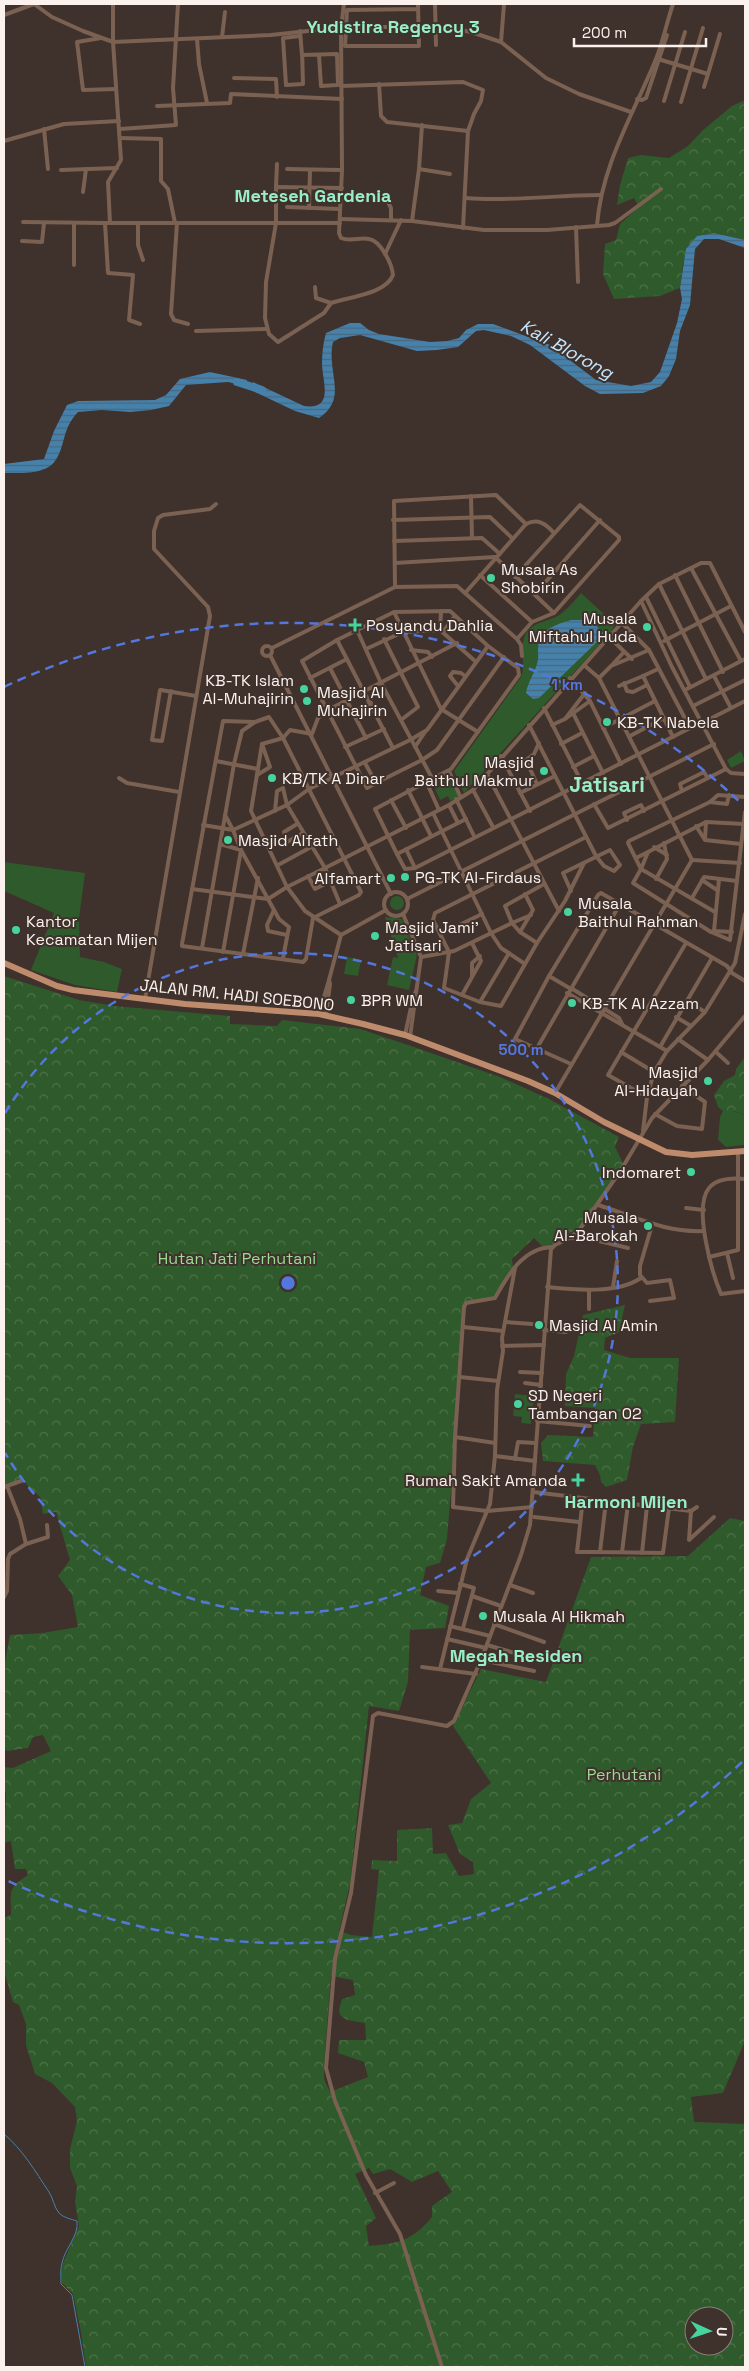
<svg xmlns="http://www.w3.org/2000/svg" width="749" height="2371" viewBox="0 0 749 2371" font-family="'Space Grotesk',sans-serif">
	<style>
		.green { fill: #2f5a2b }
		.forest { fill: url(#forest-crowns); fill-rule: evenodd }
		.water { fill: url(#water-rules) }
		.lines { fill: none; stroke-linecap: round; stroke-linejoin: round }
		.stream { stroke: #4681ab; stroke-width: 1 }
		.river { stroke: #4681ab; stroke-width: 8 }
		.street { stroke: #7b6152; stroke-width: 4 }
		.primary { stroke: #bf8b6d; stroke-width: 6 }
		.ring { fill: none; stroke: #5477de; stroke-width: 2.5; stroke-dasharray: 9 6 }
		.poi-dot { fill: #46d49e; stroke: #3f312b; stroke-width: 2 }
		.labels { text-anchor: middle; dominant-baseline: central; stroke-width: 4; stroke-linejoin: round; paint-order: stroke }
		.poi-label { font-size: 16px; fill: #fbf2ee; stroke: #3f312b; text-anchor: start }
		.street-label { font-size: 16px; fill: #fbf2ee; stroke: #3f312b }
		.park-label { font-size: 16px; fill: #9adb93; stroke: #3f312b }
		.neighbourhood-label { font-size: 18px; font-weight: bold; fill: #98eec6; stroke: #3f312b }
		.water-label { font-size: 18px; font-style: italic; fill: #c5e5fd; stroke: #3f312b }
		.district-label { font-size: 21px; font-weight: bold; fill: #98eec6; stroke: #3f312b }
		.centre { fill: #5477de; stroke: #3f312b; stroke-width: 2.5 }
		.ring-label { font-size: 15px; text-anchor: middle; font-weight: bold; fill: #5477de; stroke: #3f312b; stroke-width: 4; stroke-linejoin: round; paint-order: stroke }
	</style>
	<defs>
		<pattern id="forest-crowns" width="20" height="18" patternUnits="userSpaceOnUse" patternTransform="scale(1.25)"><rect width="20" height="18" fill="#2f5a2b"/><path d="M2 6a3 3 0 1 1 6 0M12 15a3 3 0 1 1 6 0" fill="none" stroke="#4e724a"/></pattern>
		<pattern id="water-rules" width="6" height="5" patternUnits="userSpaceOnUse" patternTransform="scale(1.25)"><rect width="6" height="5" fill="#4681ab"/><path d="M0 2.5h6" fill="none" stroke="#48687e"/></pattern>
	</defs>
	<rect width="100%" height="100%" fill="#3f312b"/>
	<g class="green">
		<path d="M 581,593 L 615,624 L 611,632 L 464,793 L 454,771 L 521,677 C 526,664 520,650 524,638 C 530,620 550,623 562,613 C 569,607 575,600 581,593 Z"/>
		<polygon points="741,751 745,761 731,768 727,760"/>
		<polygon points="448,773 459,797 450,801 448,796 440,800 435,789 442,785 438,777"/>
		<polygon points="4,862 85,873 79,918 80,957 104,962 122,969 117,992 75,985 31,970 54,913 4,891"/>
		<circle cx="397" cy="903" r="7"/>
		<polygon points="385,917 402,919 417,955 409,990 387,985 393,957 398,958"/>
		<polygon points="347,957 361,960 358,976 344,974"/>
		<polygon points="723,1111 733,1111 745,1115 745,1145 726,1147 718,1140 720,1117"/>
		<polygon points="515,1394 534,1396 531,1424 521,1423 522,1417 513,1416"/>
	</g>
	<g class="forest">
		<polygon points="745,100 745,240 714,233 697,236 683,264 680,288 660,296 614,299 603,274 605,244 616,240 620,224 639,207 634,198 617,205 620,185 628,158 641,155 669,158 688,146 703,130 732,106"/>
		<path d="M 4,976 L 79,1000 L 114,1006 L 230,1016 L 230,1024 L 277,1026 L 282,1020 L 360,1029 L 408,1045 L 500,1077 L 549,1099 L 619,1137 L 615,1147 L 624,1165 L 580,1227 L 549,1246 L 542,1246 L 534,1238 L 512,1259 L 513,1267 L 494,1299 L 466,1304 L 447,1539 L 440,1563 L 426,1567 L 420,1595 L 449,1606 L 445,1628 L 410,1630 L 408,1682 L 399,1711 L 369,1706 L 350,1884 L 339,1931 L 351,1935 L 372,1937 L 379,1870 L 371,1869 L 372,1860 L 397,1861 L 397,1830 L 432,1828 L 433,1854 L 446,1853 L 459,1876 L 474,1874 L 473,1862 L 460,1854 L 448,1825 L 462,1823 L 471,1799 L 491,1783 L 453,1726 L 481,1669 L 546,1682 L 591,1557 L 688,1556 L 730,1518 L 745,1521 L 745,2041 L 723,2093 L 691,2097 L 694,2122 L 745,2124 L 745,2367 L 86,2367 L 81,2332 L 73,2294 L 62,2283 L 61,2273 L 63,2263 L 79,2226 L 75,2202 L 77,2186 L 70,2168 L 70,2149 L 77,2121 L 75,2107 L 52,2083 L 35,2074 L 26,2045 L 26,2024 L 19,2005 L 13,2002 L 4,1971 L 4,1918 L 11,1915 C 11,1891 7,1889 28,1875 L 26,1869 L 15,1869 L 11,1841 L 4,1843 L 6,1793 L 4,1789 L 4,1767 L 13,1768 L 51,1751 L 43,1735 L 33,1737 L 28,1748 L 7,1751 L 4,1749 L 4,1667 L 10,1635 L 42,1633 L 78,1627 L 72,1595 L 58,1576 L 70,1560 L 56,1512 L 43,1514 L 40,1497 L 35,1492 L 31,1493 L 24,1479 L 4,1485 ZM 331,1976 L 353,1980 L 355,1995 L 342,1999 L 339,2009 L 340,2015 L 347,2020 L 365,2023 L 366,2040 L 339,2040 L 338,2053 L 364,2062 L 368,2077 L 330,2092 L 324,2079 L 325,2051 ZM 369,2168 L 373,2174 L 390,2169 L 412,2182 L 438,2171 L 452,2192 L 432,2206 L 432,2217 C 413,2240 398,2244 369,2246 L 366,2226 L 376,2218 L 355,2174 ZM 694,2316 L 724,2316 L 724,2346 L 694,2346 Z"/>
		<polygon points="745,1057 745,1115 734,1111 723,1111 718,1107 714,1095 724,1081 735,1075 736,1069"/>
		<polygon points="625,1305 619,1332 605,1338 604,1350 630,1358 679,1358 675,1422 641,1424 633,1447 627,1480 606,1487 601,1482 600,1475 595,1465 543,1461 541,1443 548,1435 593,1437 595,1408 565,1406 566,1374 574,1356 583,1315"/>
	</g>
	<g class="water">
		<path d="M 714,233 L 745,240 L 745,248 L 719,239 L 704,239 L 695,249 L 690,305 L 680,331 L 676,359 L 669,376 L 661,386 L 643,393 L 600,394 L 585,386 L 530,345 L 511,336 L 484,330 L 476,331 L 458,347 L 437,350 L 417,351 L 360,335 L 340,338 L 333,342 C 326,372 349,398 319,418 L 295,411 L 251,390 L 253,382 L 304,406 C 334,410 323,383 322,365 C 322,354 323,343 326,333 L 350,323 L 360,323 L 369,330 L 379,334 L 430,342 L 447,341 L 459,338 L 466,330 L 478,324 L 493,324 L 550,345 L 596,380 L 631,386 L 651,382 L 660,372 L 677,323 L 682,299 L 680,288 L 686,249 L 697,236 Z"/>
		<path d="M 210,372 L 247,380 L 245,386 L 228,382 L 186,385 L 169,406 L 151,410 L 130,412 L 102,410 L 78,412 C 61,430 66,446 55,461 C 45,475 19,473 4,473 L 4,464 L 44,459 L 54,431 L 67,405 L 78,401 L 155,400 L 166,395 L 180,379 Z"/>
		<path d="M 571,620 L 591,620 L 603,633 L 603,636 L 539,698 L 533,699 L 526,693 C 528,682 534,674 537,664 C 539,658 538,654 538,648 C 540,629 555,625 571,620 Z"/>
	</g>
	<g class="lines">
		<path class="stream" d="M 4,2134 C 23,2150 35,2171 49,2192 C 53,2198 54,2207 59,2213 C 64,2218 71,2219 77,2221 C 79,2236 65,2248 62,2263 C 60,2270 61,2277 61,2284 L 72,2295 L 85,2367"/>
		<polyline class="river" points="237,382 262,390"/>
		<g class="street">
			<polyline points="34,4 52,17 83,31 113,42 271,35 345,27 443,27 471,32 501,42 546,78 579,94 631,112"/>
			<polyline points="113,4 113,42 121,160 108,182 110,223 340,223"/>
			<polyline points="418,4 419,46 345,46 347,10 418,9"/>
			<polyline points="435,4 436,45"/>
			<polyline points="4,15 34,4"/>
			<path d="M 300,31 C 302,49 303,66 303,84 L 286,85 L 283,38 L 300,36"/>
			<polyline points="222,37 225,12"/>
			<polyline points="101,38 77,42 83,90 116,89"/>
			<polyline points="197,39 199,64 207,103"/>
			<polyline points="501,42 504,4"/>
			<polyline points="302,55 337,54 338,85 321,86 319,55"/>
			<polyline points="658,59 708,74 704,87"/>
			<polyline points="708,74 720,34"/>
			<polyline points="234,78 276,79 277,97"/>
			<polyline points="379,84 381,116 387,122 468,131"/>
			<polyline points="341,86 463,82 483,90 481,101 474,114 468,131 463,228"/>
			<polyline points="637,99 642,100 646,98 667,35"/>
			<polyline points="664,101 685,32"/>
			<polyline points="681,102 703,28"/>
			<polyline points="157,106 230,103 231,94 342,99"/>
			<polyline points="44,129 48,169"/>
			<polyline points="120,129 176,125 173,88 178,4"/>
			<polyline points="120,138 161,139 161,181 168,189 175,223"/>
			<polyline points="4,141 64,124 119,121"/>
			<polyline points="287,169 342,170"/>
			<polyline points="419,169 450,174"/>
			<polyline points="61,170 117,168"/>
			<polyline points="276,187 277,164"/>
			<path d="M 342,188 L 276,187 L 276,223 L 266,282 L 265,318 L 269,334 L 278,342 L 324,313 L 331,303 C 348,297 386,294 393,275 C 392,264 381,241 369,239 C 360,237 350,242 341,238 L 339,233 L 342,170 L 341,28 L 344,4"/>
			<polyline points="83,192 86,169"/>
			<path d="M 466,198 C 511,202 555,195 600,195"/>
			<polyline points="388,202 391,208 391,220"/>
			<polyline points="287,207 340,209"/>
			<polyline points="309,208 310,170"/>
			<polyline points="340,219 412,221 484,230 547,230 609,225 615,223 661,189"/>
			<polyline points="412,221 419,169 422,125"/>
			<polyline points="23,222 105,223"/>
			<polyline points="110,223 105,223 108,273 133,275 129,320 140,324"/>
			<polyline points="138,223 138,245 143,260"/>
			<polyline points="177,223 171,314 174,320 188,324"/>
			<path d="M 597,225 C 602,164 633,115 656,59 C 663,41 667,22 673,4"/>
			<polyline points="576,227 578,282"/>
			<polyline points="22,241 42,242 44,223"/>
			<polyline points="385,254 401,220"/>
			<polyline points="74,265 74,224"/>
			<polyline points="315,287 316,298 331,303"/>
			<polyline points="196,331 267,329"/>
			<polyline points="471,496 472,538"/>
			<polyline points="393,520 490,517 512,538"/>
			<polyline points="394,541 482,538 500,554"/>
			<polyline points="495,557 554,613"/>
			<polyline points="395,563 495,557"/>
			<polyline points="691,568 741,661"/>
			<polyline points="480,575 532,622"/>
			<polyline points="675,575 723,672"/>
			<polyline points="515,577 580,505 619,537 619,540 554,613 532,622 517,639"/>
			<polyline points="659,584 706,679"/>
			<polyline points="395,587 394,501 496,495 526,524"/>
			<path d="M 466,592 L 526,524 C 538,518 546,524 554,533"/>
			<polyline points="535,594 600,520"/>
			<polyline points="646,597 690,687"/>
			<polyline points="394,612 441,709 478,732"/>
			<polyline points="622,623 649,650 690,728"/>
			<polyline points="357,630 381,683 432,778"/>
			<polyline points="440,630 441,611"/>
			<polyline points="443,632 455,616"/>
			<polyline points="745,632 710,563 701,563 659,584 641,601 672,667 726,769 731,773 745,774"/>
			<polyline points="609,637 632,659"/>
			<polyline points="384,639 418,707 401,720"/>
			<polyline points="337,640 393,748"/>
			<polyline points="664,641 731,606"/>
			<circle cx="267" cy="651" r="5"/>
			<polyline points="272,648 395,587 457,586 517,639 521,645 522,656"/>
			<polyline points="366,649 403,632 440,630 475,661"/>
			<polyline points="411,650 428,652 432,657"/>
			<polyline points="270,655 391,894"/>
			<polyline points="584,665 599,678 692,860"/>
			<polyline points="612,665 624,652"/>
			<polyline points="330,668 366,738"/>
			<polyline points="658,669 643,676 673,737"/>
			<polyline points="714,676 731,708"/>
			<polyline points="310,678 347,659"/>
			<polyline points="570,678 590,701 621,764"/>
			<polyline points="599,678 611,666 649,650"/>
			<polyline points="624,683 627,691 633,692 647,685"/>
			<polyline points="458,686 450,676 453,672 461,673 465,676"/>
			<polyline points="619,686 643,676"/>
			<polyline points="685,690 745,659"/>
			<polyline points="171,691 162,741 152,740 160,690 161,690 196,696"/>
			<polyline points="693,706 745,680"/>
			<polyline points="544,708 582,783"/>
			<polyline points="353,712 371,703"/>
			<polyline points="573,713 603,773"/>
			<polygon points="269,717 283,738 361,892 359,895 313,918 306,959 303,962 182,946 182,944 223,721 255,722"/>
			<polyline points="565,719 590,701"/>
			<polyline points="702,723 745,701"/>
			<polyline points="529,725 596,856 604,866 614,871 620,865 610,850 563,873 571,891"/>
			<polyline points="552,725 565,719 585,693"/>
			<polyline points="603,728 655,701"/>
			<polyline points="630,736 664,718"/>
			<polyline points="561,744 582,733"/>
			<polyline points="345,747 384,729"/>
			<polyline points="415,747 425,732"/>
			<polyline points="501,756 530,811"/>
			<polyline points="216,761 258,769"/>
			<polyline points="365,763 376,783 367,788 302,661 337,640 394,612 450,611 488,646 518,668 519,675 451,769 375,809 397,854 466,819"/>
			<polyline points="573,767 594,756"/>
			<polyline points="449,771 460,796"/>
			<polyline points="487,774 559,911"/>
			<polyline points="257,775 270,767 262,744"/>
			<polyline points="119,778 127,783 179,792"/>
			<polyline points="426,781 439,810"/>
			<polyline points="376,783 422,760 437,750 504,657"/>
			<polyline points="537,784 526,760 534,754 539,743"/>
			<polyline points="408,790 431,836"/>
			<polyline points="473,790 493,827"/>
			<polyline points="682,791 680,784 704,772 707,777"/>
			<polyline points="520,793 555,776"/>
			<polyline points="456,799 474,836"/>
			<polyline points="391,800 406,828"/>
			<polyline points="710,802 727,804 729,795"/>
			<polyline points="594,804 608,828 726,769"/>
			<polyline points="449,805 458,823"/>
			<polyline points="275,811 277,791 283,788 287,805 325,868 449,805 473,790 641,601"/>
			<polyline points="433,813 491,933 501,948 525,964"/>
			<polyline points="225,815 233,830 287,805 309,789 410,740 427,730 488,646"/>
			<polyline points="627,820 624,813 641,805 644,811"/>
			<polyline points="297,824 284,832 287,842 303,833"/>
			<polyline points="203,825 233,830 241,850 279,919 289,927 283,958"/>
			<polyline points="696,826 705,840 741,844"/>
			<polyline points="705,839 706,822"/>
			<polyline points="220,844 241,850 223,952"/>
			<polyline points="654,847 667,855"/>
			<polyline points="406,849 415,868"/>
			<polyline points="648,852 706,822 744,824"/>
			<polyline points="397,854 405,869 415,868 698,724"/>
			<polyline points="636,858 648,852 641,869 628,843 629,841 710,802 718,795 745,797"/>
			<polyline points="692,860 740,863"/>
			<polyline points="584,863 565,901 537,943 501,1006 480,1002 444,988 449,952 433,920 435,913 586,837"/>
			<polyline points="278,865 313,846"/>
			<polyline points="308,876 315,889 329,882"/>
			<polyline points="656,879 667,859 664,843"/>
			<polyline points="702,880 717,890"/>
			<polyline points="192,889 268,899"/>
			<circle cx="396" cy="904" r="12"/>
			<polyline points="692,898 704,877 737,881"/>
			<polyline points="268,899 287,887 305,911 341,935"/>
			<polyline points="407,899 714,744"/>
			<polyline points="340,904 325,868 287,887 251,811 262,744 283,738 290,730 312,734 318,718 326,711 457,643"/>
			<polyline points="274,910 267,925 268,931 287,935"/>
			<polyline points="715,912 641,869 633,883 711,932 730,940 745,812"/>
			<polyline points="403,914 421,957 410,1037"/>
			<polyline points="531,915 512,923 505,906 544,884"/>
			<polyline points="714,931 732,932"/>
			<polyline points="520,932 533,910 525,894"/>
			<polyline points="711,932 714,931 719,879"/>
			<polyline points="441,934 482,914"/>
			<polyline points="202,948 234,764 242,731 255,722"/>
			<polyline points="243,954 258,878"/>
			<polyline points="421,957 454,951 512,923 520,932 537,943"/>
			<polyline points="472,975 472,963 480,956"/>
			<polyline points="549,976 598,895 601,893 727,966 732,973 745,981"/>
			<polyline points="571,988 619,1018 622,1024"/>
			<polyline points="571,989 549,976 515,1039 571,1064"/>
			<polyline points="567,993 667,1051"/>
			<polyline points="462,995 481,961 472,943"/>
			<polyline points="145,999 210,616 208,607 154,549 154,531 158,518 163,515 210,509 216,504"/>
			<polyline points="687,1001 705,1012"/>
			<polyline points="480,1002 509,953"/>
			<polyline points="319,1014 329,980"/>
			<polyline points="326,1016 330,984 329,980 341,935 386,910"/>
			<polyline points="676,1017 691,1026"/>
			<polyline points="405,1035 413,998 416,991"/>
			<polyline points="678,1039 708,1060"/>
			<polyline points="660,1047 712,958"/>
			<polyline points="537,1048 620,904"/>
			<polyline points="621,1052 654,1072"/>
			<polyline points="716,1052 728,1063"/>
			<polyline points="555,1093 692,860"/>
			<polyline points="647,1097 608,1075 686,943"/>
			<polyline points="655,1114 677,1126 702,1129 705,1102 682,1086"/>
			<polyline points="643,1131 647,1097 654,1072 667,1051 705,1012 735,963 745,914"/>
			<path d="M 745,1179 C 734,1178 717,1178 709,1188 C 693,1207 712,1273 721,1294 L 745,1291"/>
			<path d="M 598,1205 C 634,1216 665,1233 704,1231"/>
			<polyline points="686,1208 704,1210"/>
			<polyline points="570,1238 591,1239 628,1248"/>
			<polyline points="727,1253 733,1278"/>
			<polyline points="709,1257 738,1250 738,1151"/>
			<path d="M 547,1287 C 576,1290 617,1294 641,1278"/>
			<polyline points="613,1287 617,1261"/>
			<polyline points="589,1290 589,1309"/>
			<polyline points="650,1301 674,1298 670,1280 647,1283 640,1275 640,1266 652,1225"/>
			<polyline points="506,1322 532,1324"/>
			<polyline points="463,1327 503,1331"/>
			<polyline points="544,1330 566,1332 568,1324"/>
			<polyline points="502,1346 544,1345"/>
			<polyline points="520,1372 542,1373"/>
			<polyline points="460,1377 498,1381"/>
			<polyline points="525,1383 541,1385"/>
			<polyline points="537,1421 590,1426"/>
			<polyline points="455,1437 495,1443"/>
			<polyline points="495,1456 535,1461"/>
			<polyline points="515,1459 518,1442 536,1443"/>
			<polyline points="7,1486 20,1519 26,1544 48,1537 47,1525"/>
			<polyline points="4,1487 21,1481"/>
			<polyline points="533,1492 691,1511 697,1507"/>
			<polyline points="583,1498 577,1552 600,1552"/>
			<polyline points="606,1501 600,1552 663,1553 669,1508"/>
			<path d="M 532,1507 L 487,1511 L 453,1507 L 455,1437 L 464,1307 L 466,1303 L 495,1298 C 508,1275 523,1248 552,1247"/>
			<polyline points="691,1511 689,1540 714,1517"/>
			<polyline points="534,1517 579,1522"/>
			<polyline points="622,1552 628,1504"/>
			<polyline points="642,1553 647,1506"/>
			<polyline points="460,1584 474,1588 463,1628"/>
			<polyline points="510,1585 533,1593"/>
			<polyline points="438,1591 458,1593"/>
			<polyline points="472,1596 501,1606"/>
			<polyline points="4,1597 7,1591 8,1559 10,1554 26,1544"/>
			<polyline points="494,1624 544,1642"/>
			<polyline points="450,1626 490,1636"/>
			<polyline points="447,1639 486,1648"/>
			<polyline points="487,1645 539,1660"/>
			<polyline points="481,1660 534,1671"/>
			<polyline points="422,1667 476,1674"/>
			<polyline points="440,1669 467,1559 490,1504 495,1456 497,1390 503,1351 502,1338 515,1268"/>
			<polyline points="375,2193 394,2183"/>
			<polyline points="442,2367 400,2234 366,2175 335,2101 326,2068 335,1959 351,1893 373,1716 378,1713 447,1726 454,1721 481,1660 521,1555 530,1525 551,1249 555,1245 570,1238 580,1229 621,1170 652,1118 708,1060 745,1016"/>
		</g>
		<polyline class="primary" points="4,963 57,986 73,990 185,1004 319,1014 363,1024 405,1035 528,1081 555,1093 604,1122 666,1152 692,1155 745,1151"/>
	</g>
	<g class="ring">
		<path d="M5 1113A330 330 0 1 1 5 1453"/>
		<path d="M742 1762A660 660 0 0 1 4 1879M4 687A660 660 0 0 1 742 804"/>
	</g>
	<g class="poi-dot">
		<circle cx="491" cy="578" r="5"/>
		<path d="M352.5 617.5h5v5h5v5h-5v5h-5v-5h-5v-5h5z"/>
		<circle cx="647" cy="627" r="5"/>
		<circle cx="304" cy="689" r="5"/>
		<circle cx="307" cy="701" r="5"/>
		<circle cx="607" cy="722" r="5"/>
		<circle cx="544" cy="771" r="5"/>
		<circle cx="272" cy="778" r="5"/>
		<circle cx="228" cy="840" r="5"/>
		<circle cx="405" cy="877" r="5"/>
		<circle cx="391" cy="878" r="5"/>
		<circle cx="568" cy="912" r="5"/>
		<circle cx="16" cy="930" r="5"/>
		<circle cx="375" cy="936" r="5"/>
		<circle cx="351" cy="1000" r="5"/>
		<circle cx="572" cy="1003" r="5"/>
		<circle cx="708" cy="1081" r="5"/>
		<circle cx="691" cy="1172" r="5"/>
		<circle cx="648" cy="1226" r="5"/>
		<circle cx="539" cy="1325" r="5"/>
		<circle cx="518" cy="1404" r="5"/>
		<path d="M575.5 1472.5h5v5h5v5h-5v5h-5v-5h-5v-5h5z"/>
		<circle cx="483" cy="1616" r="5"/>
	</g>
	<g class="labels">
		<g class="poi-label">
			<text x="501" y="569">Musala As<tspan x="501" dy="18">Shobirin</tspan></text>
			<text x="637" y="618" text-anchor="end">Musala<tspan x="637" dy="18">Miftahul Huda</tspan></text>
			<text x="366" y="625">Posyandu Dahlia</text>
			<text x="294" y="680" text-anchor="end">KB-TK Islam<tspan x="294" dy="18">Al-Muhajirin</tspan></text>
			<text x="317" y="692">Masjid Al<tspan x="317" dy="18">Muhajirin</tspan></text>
			<text x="617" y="722">KB-TK Nabela</text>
			<text x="534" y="762" text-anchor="end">Masjid<tspan x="534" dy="18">Baithul Makmur</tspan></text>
			<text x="282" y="778">KB/TK A Dinar</text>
			<text x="238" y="840">Masjid Alfath</text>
			<text x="415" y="877">PG-TK Al-Firdaus</text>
			<text x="381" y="878" text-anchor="end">Alfamart</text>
			<text x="578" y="903">Musala<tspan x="578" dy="18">Baithul Rahman</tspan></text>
			<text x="26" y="921">Kantor<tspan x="26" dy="18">Kecamatan Mijen</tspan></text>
			<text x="385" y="927">Masjid Jami'<tspan x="385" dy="18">Jatisari</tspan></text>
			<text x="361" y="1000">BPR WM</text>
			<text x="582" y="1003">KB-TK Al Azzam</text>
			<text x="698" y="1072" text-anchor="end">Masjid<tspan x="698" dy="18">Al-Hidayah</tspan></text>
			<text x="681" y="1172" text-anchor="end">Indomaret</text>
			<text x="638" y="1217" text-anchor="end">Musala<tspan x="638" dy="18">Al-Barokah</tspan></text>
			<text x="549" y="1325">Masjid Al Amin</text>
			<text x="528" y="1395">SD Negeri<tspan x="528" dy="18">Tambangan 02</tspan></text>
			<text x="567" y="1480" text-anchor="end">Rumah Sakit Amanda</text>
			<text x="493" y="1616">Musala Al Hikmah</text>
		</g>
		<g class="street-label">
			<text transform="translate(237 995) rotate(6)">JALAN RM. HADI SOEBONO</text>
		</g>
		<g class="park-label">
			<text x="237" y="1258">Hutan Jati Perhutani</text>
			<text x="624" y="1774">Perhutani</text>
		</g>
		<g class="neighbourhood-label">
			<text x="393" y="26">Yudistira Regency 3</text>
			<text x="313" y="195">Meteseh Gardenia</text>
			<text x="626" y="1501">Harmoni Mijen</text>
			<text x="516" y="1655">Megah Residen</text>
		</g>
		<g class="water-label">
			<text transform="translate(567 349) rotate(29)">Kali Blorong</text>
		</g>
		<g class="district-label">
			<text x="607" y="784">Jatisari</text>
		</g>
	</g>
	<circle cx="288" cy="1283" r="8" class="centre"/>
	<g class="ring-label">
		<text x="567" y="690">1 km</text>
		<text x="521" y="1055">500 m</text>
	</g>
	<rect width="749" height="2371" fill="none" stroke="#fbf2ee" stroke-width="10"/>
	<g transform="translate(709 2331) rotate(93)"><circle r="24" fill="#3f312b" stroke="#8a7e79"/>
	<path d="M0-4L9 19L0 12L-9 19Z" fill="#46d49e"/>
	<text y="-8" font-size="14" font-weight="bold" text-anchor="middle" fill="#fbf2ee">U</text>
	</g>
	<path d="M574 38v8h132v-8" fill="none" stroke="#fbf2ee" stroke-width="2.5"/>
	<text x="582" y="38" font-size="15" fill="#fbf2ee" stroke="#3f312b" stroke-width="4" paint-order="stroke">200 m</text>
</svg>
